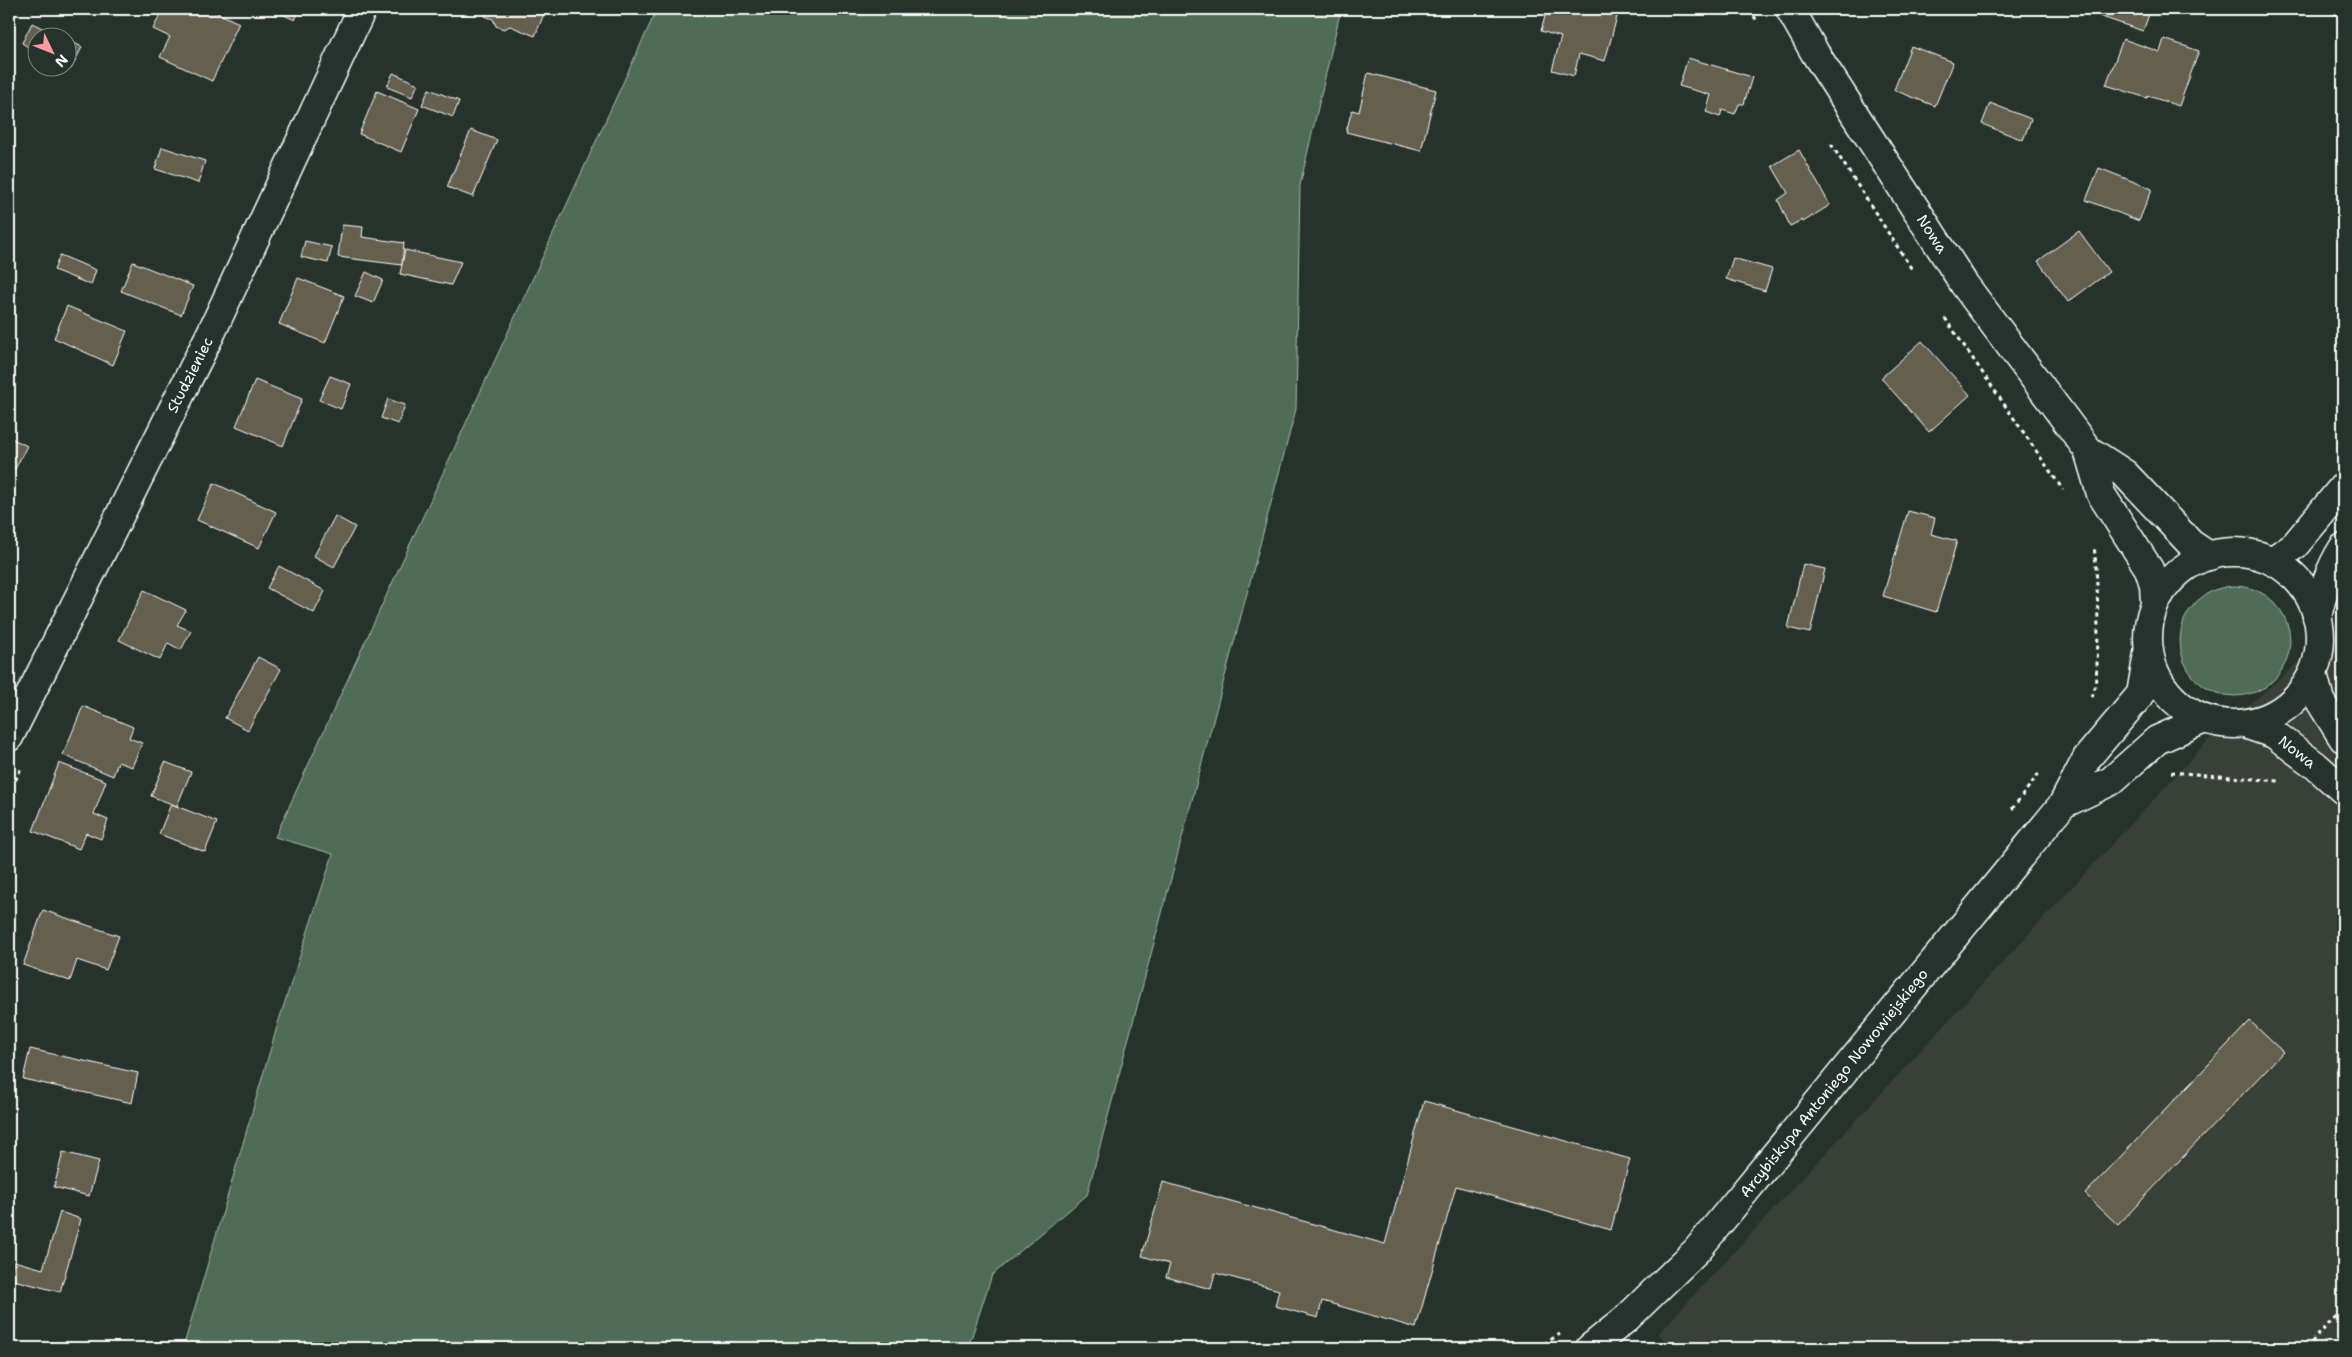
<svg xmlns="http://www.w3.org/2000/svg" width="2352" height="1357" viewBox="0 0 2352 1357" font-family="'Shantell Sans',sans-serif">
	<style>
		.built { fill: #394037 }
		.green { fill: #4f6d56; stroke: #a7b6aa }
		.building { fill: #655f4e; stroke: #fff }
		.lines { fill: none; stroke-linecap: round; stroke-linejoin: round }
		.street-casing { stroke: #fff; stroke-width: 31 }
		.secondary-casing { stroke: #fff; stroke-width: 31 }
		.path { stroke: #fff; stroke-width: 3; stroke-dasharray: 4 4; stroke-linecap: butt }
		.street { stroke: #26332d; stroke-width: 28 }
		.secondary { stroke: #26332d; stroke-width: 28 }
		.labels { text-anchor: middle; dominant-baseline: central; stroke-width: 4; stroke-linejoin: round; paint-order: stroke }
		.street-label { font-size: 15px; fill: #fff; stroke: #26332d }
	</style>
	<rect width="100%" height="100%" fill="#26332d"/>
	<filter id="ink" filterUnits="userSpaceOnUse"><feTurbulence type="fractalNoise" baseFrequency=".02" numOctaves="2"/><feDisplacementMap in="SourceGraphic" scale="10" xChannelSelector="R" yChannelSelector="G"/><feConvolveMatrix kernelMatrix="1 2 1 2 8 2 1 2 1" color-interpolation-filters="sRGB"/></filter>
	<g filter="url(#ink)">
		<polygon class="built" points="2343,626 2343,1348 1673,1348 1658,1334 2216,732"/>
		<g class="green">
			<polygon points="657,9 1341,9 1300,185 1296,409 1087,1195 992,1275 968,1348 183,1348 279,1020 333,854 275,837"/>
			<circle cx="2235" cy="641" r="55"/>
		</g>
		<g class="building">
			<polygon points="163,9 209,9 239,23 212,81 160,57 170,37 153,29"/>
			<polygon points="271,9 300,9 295,20"/>
			<polygon points="488,9 546,9 535,36 510,26 504,29 496,26 493,19 485,16"/>
			<polygon points="1547,9 1619,9 1605,61 1579,54 1574,76 1552,70 1561,37 1541,31"/>
			<polygon points="2098,9 2151,9 2143,31 2096,15"/>
			<polygon points="2316,9 2339,9 2337,15"/>
			<polygon points="32,23 62,38 38,38 38,52 29,45 28,47 22,43"/>
			<polygon points="2123,39 2160,52 2164,39 2199,51 2179,106 2148,96 2147,98 2106,85"/>
			<polygon points="68,40 82,47 71,69 68,67"/>
			<polygon points="1911,46 1953,62 1935,106 1894,90"/>
			<polygon points="1688,58 1752,77 1744,104 1739,104 1735,114 1722,110 1720,117 1706,112 1711,95 1679,86"/>
			<polygon points="393,73 418,84 412,97 387,87"/>
			<polygon points="1368,73 1436,90 1421,151 1346,132 1352,110 1359,112"/>
			<polygon points="429,89 459,101 453,117 422,105"/>
			<polygon points="377,91 419,109 401,152 359,134"/>
			<polygon points="1990,103 2031,119 2023,140 1982,124"/>
			<polygon points="471,130 497,140 473,197 447,187"/>
			<polygon points="162,147 205,161 198,183 155,169"/>
			<polygon points="1799,150 1830,205 1803,222 1802,220 1790,226 1778,200 1788,193 1772,166"/>
			<polygon points="2099,168 2152,189 2139,221 2086,200"/>
			<polygon points="342,225 363,227 362,237 404,243 402,265 338,257"/>
			<polygon points="2079,231 2109,272 2068,302 2038,261"/>
			<polygon points="305,241 332,247 328,263 301,257"/>
			<polygon points="405,250 461,262 451,285 400,274"/>
			<polygon points="60,255 96,270 91,285 54,270"/>
			<polygon points="1733,258 1772,269 1765,291 1726,279"/>
			<polygon points="133,262 193,286 181,315 121,291"/>
			<polygon points="366,272 383,280 373,303 355,296"/>
			<polygon points="298,278 344,296 325,343 279,324"/>
			<polygon points="67,306 127,331 113,365 54,338"/>
			<polygon points="1922,341 1970,395 1929,432 1881,378"/>
			<polygon points="330,376 351,384 341,409 319,400"/>
			<polygon points="255,380 302,399 283,446 236,426"/>
			<polygon points="388,399 405,405 398,424 381,418"/>
			<polygon points="9,437 27,446 15,469 9,466"/>
			<polygon points="214,483 276,512 259,548 197,520"/>
			<polygon points="1908,511 1935,518 1931,534 1957,541 1936,612 1883,596"/>
			<polygon points="335,516 355,527 334,567 314,556"/>
			<polygon points="1803,564 1825,569 1810,633 1788,628"/>
			<polygon points="279,566 325,591 314,613 267,588"/>
			<polygon points="144,590 186,610 177,625 191,631 181,650 168,643 160,660 119,640"/>
			<polygon points="258,657 281,669 248,730 225,718"/>
			<polygon points="83,706 133,727 129,738 142,743 132,767 118,762 113,776 63,755"/>
			<polygon points="165,762 191,772 177,806 151,796"/>
			<polygon points="59,763 106,781 94,814 108,820 101,839 86,833 79,849 33,831"/>
			<polygon points="171,804 217,822 205,852 159,834"/>
			<polygon points="43,910 119,936 106,970 77,960 70,981 23,965"/>
			<polygon points="2250,1021 2283,1052 2118,1225 2085,1194"/>
			<polygon points="30,1049 138,1073 132,1103 23,1079"/>
			<polygon points="1424,1101 1630,1159 1611,1230 1456,1186 1416,1328 1322,1301 1318,1318 1275,1306 1279,1290 1215,1273 1211,1289 1166,1277 1170,1264 1142,1256 1163,1182 1385,1244"/>
			<polygon points="63,1152 99,1161 89,1196 54,1187"/>
			<polygon points="60,1212 81,1219 60,1292 10,1279 14,1261 43,1269"/>
		</g>
		<g class="lines">
			<g class="street-casing">
				<g id="street">
					<polyline points="2272,561 2295,545 2343,487"/>
					<path d="M 2317,617 C 2323,591 2329,570 2343,548"/>
				</g>
			</g>
			<g class="secondary-casing">
				<g id="secondary">
					<polyline points="1790,9 1815,53 1964,284 2088,450 2101,494 2149,569 2154,585 2155,603"/>
					<polyline points="2088,450 2125,474 2191,544 2209,556"/>
					<circle cx="2234" cy="638" r="86"/>
					<polyline points="2313,673 2320,701 2343,738"/>
					<polyline points="2245,724 2274,734 2315,765 2343,790"/>
					<polyline points="9,737 212,331 362,9"/>
					<polyline points="2063,804 2111,781 2157,740 2202,720"/>
					<polyline points="1590,1348 1627,1318 1697,1250 2063,804 2087,758 2141,694 2148,653"/>
				</g>
			</g>
			<g class="path">
				<polyline points="1750,9 1758,23"/>
				<polyline points="1831,144 1913,271"/>
				<polyline points="1945,318 2063,490"/>
				<path d="M 2092,697 C 2101,679 2098,571 2094,547"/>
				<polyline points="2171,772 2279,781"/>
				<polyline points="9,795 21,768"/>
				<polyline points="2012,809 2040,772"/>
				<polyline points="1537,1348 1560,1334"/>
				<polyline points="2306,1348 2343,1309"/>
			</g>
			<use href="#street" class="street"/>
			<use href="#secondary" class="secondary"/>
		</g>
	</g>
	<g class="labels">
		<g class="street-label">
			<text transform="translate(1932 234) rotate(57)">Nowa</text>
			<text transform="translate(190 375) rotate(-63)">Studzieniec</text>
			<text transform="translate(2297 752) rotate(38)">Nowa</text>
			<text transform="translate(1834 1083) rotate(-51)">Arcybiskupa Antoniego Nowowiejskiego</text>
		</g>
	</g>
	<rect width="2352" height="1357" fill="none" stroke="#26332d" stroke-width="30"/>
	<rect x="15" y="15" width="2322" height="1327" fill="none" stroke="#fff" stroke-width="2" filter="url(#ink)"/>
	<g transform="translate(52 52) rotate(133)"><circle r="24" fill="#26332d" stroke="#7d8581"/>
	<path d="M0-4L9 19L0 12L-9 19Z" fill="#ff9aa2"/>
	<text y="-8" font-size="14" font-weight="bold" text-anchor="middle" fill="#ffffff">N</text>
	</g>
</svg>
